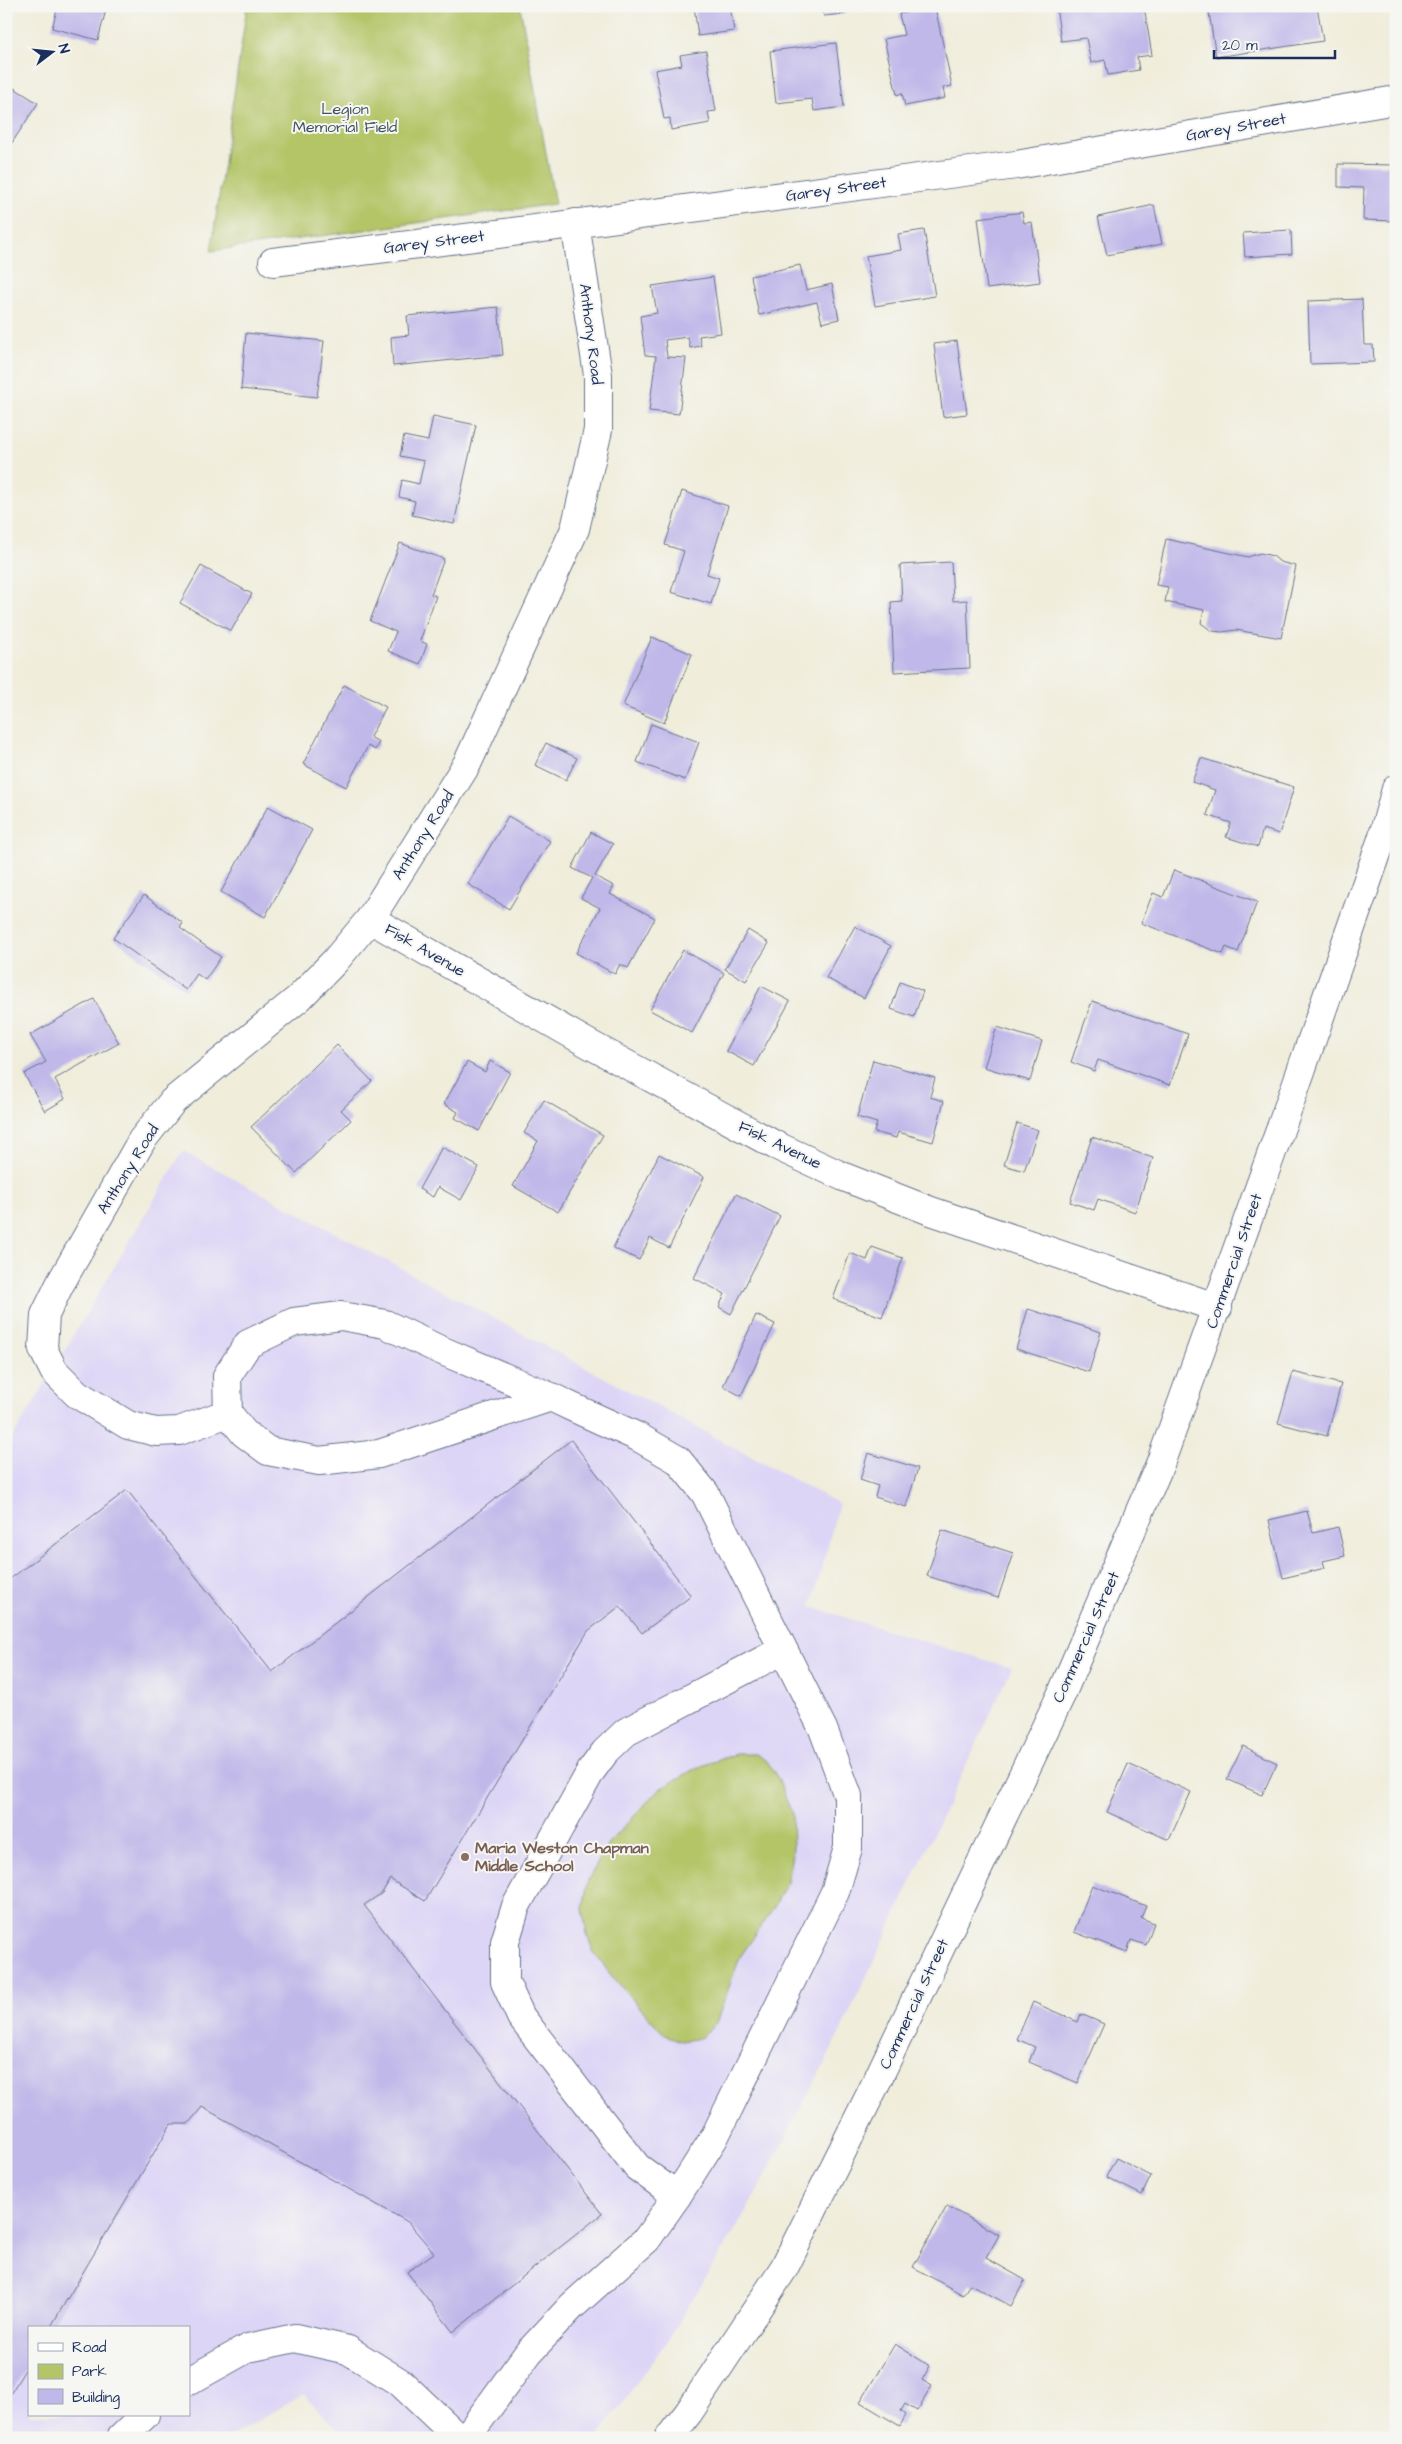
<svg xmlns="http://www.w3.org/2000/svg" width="1402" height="2444" viewBox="0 0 1402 2444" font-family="'Architects Daughter',sans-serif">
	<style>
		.built { fill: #ddd5f6; fill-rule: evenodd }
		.green { fill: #b4c568; stroke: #687a63 }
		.building { fill: #c0b8e9 }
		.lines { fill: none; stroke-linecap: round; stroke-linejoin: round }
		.minor-casing { stroke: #66728a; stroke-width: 30 }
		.major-casing { stroke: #66728a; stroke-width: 30 }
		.minor { stroke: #fff; stroke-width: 28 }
		.major { stroke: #fff; stroke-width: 28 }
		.education-dot { fill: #8d6e63; stroke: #f6f6f2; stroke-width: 2 }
		.labels { text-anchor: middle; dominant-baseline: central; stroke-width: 4; stroke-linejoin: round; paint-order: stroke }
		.park-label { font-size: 16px; fill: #415460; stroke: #f6f6f2 }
		.street-label { font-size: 16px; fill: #1b2f5e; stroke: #f6f6f2 }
		.education-label { font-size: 16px; font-weight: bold; fill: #785e54; stroke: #f6f6f2; text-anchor: start }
	</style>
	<rect width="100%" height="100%" fill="#f6f6f2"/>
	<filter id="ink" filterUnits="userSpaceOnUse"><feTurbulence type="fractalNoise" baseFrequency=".02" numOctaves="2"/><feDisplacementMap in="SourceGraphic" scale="10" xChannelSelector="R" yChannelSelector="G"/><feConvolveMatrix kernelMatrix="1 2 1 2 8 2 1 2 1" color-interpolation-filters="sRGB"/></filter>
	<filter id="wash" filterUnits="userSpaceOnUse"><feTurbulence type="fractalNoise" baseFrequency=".0096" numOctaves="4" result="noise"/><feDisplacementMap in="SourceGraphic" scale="20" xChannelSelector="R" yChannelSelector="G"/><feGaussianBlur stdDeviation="1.12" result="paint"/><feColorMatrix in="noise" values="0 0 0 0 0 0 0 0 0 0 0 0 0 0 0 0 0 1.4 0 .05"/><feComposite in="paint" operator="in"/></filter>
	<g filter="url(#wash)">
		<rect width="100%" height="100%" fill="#f0eddb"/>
		<path class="built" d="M 183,1151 L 839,1504 L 811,1607 L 1012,1668 L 834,2045 L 746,2212 L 669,2338 L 597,2438 L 348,2438 L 303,2395 L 228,2438 L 6,2438 L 6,1449 ZM 29,2328 L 189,2328 L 189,2415 L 29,2415 Z"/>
		<g class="green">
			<polygon points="247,6 520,6 555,204 211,251"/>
			<polygon points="736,1754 755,1754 767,1761 779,1780 792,1814 793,1849 787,1882 773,1909 740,1957 716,2023 700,2038 682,2041 665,2035 614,1979 594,1953 587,1935 583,1909 588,1880 609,1842 660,1789 696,1768"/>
		</g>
		<g id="blocks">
			<g class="building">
				<polygon points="58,6 107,6 98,40 52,28"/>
				<polygon points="694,6 730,6 734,31 698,36"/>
				<polygon points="822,6 844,6 845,14 824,16"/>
				<polygon points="1056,6 1144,6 1152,55 1137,57 1139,70 1108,75 1105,60 1091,63 1086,38 1061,41"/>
				<polygon points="1208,6 1317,6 1323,41 1216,57"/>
				<polygon points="935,7 952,86 943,88 945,98 905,106 902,93 897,95 884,39 904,35 899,14"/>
				<polygon points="836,43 844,107 814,111 812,99 776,103 770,51"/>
				<polygon points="706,51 716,111 708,112 710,123 671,130 670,118 664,119 655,70 682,65 680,55"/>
				<polygon points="6,83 38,103 6,152"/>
				<polygon points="1338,164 1396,165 1396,221 1363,220 1364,188 1338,187"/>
				<polygon points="1154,205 1162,244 1107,255 1098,217"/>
				<polygon points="1022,212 1024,223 1032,222 1040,282 987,289 978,218"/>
				<polygon points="924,230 935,296 875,306 866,256 901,250 898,234"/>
				<polygon points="1291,230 1292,254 1245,257 1243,233"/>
				<polygon points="800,265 806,290 832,284 839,319 822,323 817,302 759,315 751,276"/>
				<polygon points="713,277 721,333 699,336 701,346 690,348 688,337 665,340 667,357 686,358 679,414 649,411 656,356 645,355 640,316 657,313 652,286"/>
				<polygon points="1362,299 1364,345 1373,345 1374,362 1310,364 1308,301"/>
				<polygon points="498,307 503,355 393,366 391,337 409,335 407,316"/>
				<polygon points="246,333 324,341 317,397 241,389"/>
				<polygon points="957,341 967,414 943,417 934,344"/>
				<polygon points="433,416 476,425 454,524 412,515 415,501 399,497 402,480 419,484 424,461 400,456 404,436 428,441"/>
				<polygon points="682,491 728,506 707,574 719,578 711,604 671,592 684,551 665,545"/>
				<polygon points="1166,539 1248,557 1260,553 1273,556 1280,562 1296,566 1281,638 1236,630 1222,632 1212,631 1201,623 1204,610 1165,602 1168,587 1156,585"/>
				<polygon points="400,543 444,559 431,594 436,596 420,641 427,644 420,664 388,651 396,632 370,621"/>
				<polygon points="951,562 953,601 967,600 970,668 894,672 891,602 902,601 900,565"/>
				<polygon points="201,566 252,594 231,631 180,603"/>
				<polygon points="652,637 692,654 664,723 623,706"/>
				<polygon points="344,685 386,707 370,737 379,742 375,750 368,746 346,787 303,764"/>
				<polygon points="651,724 699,742 685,780 637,762"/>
				<polygon points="546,743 577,758 566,780 535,765"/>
				<polygon points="1201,758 1294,787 1279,834 1263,829 1258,847 1226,837 1231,823 1207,815 1215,790 1192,782"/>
				<polygon points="268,806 312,830 265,917 221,892"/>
				<polygon points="508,816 550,841 509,909 468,884"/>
				<polygon points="591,832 613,844 595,876 614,886 610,894 655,918 628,968 620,964 615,974 576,953 600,908 581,898 592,878 572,868"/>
				<polygon points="1174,870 1257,902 1238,952 1226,947 1223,954 1141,923 1153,893 1163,897"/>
				<polygon points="144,895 183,923 180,928 221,957 205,980 197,974 186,990 113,938"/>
				<polygon points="855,926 891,946 864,998 826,978"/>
				<polygon points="748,930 769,943 746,981 725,969"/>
				<polygon points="683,950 724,973 692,1033 650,1010"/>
				<polygon points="900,982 923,991 914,1017 891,1009"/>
				<polygon points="761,986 790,1001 754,1066 726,1051"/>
				<polygon points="94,999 119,1043 55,1079 65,1099 45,1111 24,1074 46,1062 30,1035"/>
				<polygon points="1092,1001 1188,1034 1170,1085 1098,1060 1094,1071 1071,1062"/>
				<polygon points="997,1027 1042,1041 1030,1081 984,1067"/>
				<polygon points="337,1045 372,1081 341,1110 351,1120 296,1173 251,1127"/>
				<polygon points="873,1060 935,1078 930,1097 944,1101 933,1142 898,1132 896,1138 874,1132 877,1123 857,1117"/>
				<polygon points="490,1061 510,1072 479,1131 455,1118 458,1112 444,1104 467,1062 485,1072"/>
				<polygon points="544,1100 603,1135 558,1212 513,1186 538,1141 524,1133"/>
				<polygon points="1017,1123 1038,1130 1024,1171 1004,1165"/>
				<polygon points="1092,1137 1153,1158 1135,1212 1098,1199 1094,1210 1070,1202"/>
				<polygon points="442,1147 479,1167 461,1200 438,1187 433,1197 419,1189"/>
				<polygon points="659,1154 704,1177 669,1248 650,1238 639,1260 613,1248"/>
				<polygon points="736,1194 780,1216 731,1314 719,1307 725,1294 694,1278"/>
				<polygon points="872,1247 903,1258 882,1317 833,1299 850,1253 867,1260"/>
				<polygon points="1028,1309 1101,1332 1089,1372 1016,1349"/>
				<polygon points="756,1315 775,1324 741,1396 723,1386"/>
				<polygon points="1293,1372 1341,1384 1327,1436 1278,1423"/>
				<polygon points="571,1440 691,1596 642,1633 620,1606 588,1631 425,1901 390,1879 382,1893 364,1905 602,2214 453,2332 407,2272 434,2253 408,2222 202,2107 188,2124 171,2124 50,2328 29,2328 29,2363 6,2401 6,1582 127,1490 272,1672"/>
				<polygon points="868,1453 918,1468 906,1507 875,1497 878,1486 860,1480"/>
				<polygon points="1307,1511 1313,1533 1338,1527 1345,1556 1323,1561 1325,1568 1283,1578 1269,1520"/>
				<polygon points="942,1530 1013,1553 998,1598 927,1576"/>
				<polygon points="1243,1746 1277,1763 1262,1795 1227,1779"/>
				<polygon points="1128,1764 1191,1792 1169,1840 1107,1812"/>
				<polygon points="1092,1885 1146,1906 1141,1918 1154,1923 1146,1945 1131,1940 1127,1952 1074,1932"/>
				<polygon points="1033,2002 1078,2022 1081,2014 1104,2024 1078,2083 1029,2062 1035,2047 1017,2039"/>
				<polygon points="1116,2158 1151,2176 1142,2195 1106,2177"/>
				<polygon points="947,2206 999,2235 986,2258 1025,2280 1011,2306 970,2284 963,2295 913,2267"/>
				<polygon points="895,2344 930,2366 922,2380 932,2386 917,2411 905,2404 901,2411 906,2415 900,2426 860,2402"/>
			</g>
		</g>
	</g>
	<g filter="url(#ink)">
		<use href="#blocks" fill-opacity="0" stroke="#66728a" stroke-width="1"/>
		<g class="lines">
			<g class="minor-casing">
				<g id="minor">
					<polyline points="273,262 490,235 1016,165 1396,100"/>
					<polyline points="370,919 589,1044 775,1145 844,1177 928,1210 1218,1308"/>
					<polyline points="228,1413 179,1431 156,1432 128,1425 77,1394 54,1371 43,1349 45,1315 60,1284 142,1140 173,1101 299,998 335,961 370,919 467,764 575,529 598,430 598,375 575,223"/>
					<polyline points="677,2196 637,2167 521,2017 505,1982 505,1942 516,1906 591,1771 605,1752 626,1732 783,1650"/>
					<polyline points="189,2381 248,2348 295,2338 348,2350 401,2383 459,2438"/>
					<polyline points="121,2438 145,2415"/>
					<polyline points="466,2438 529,2352 572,2306 647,2239 677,2196 714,2138 835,1892 848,1848 848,1796 823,1729 705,1493 678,1460 638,1437 572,1407 551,1397 438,1349 385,1324 341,1316 294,1322 248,1344 227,1376 228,1413 244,1433 268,1451 319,1461 379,1454 551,1397"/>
				</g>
			</g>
			<g class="major-casing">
				<polyline id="major" points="669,2438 689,2412 784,2268 873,2089 1062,1693 1160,1464 1294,1091 1382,839 1396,789"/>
			</g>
			<use href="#minor" class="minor"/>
			<use href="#major" class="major"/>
		</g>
	</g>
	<circle class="education-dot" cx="465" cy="1857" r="5"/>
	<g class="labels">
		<g class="park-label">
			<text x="345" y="109">Legion<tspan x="345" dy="18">Memorial Field</tspan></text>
		</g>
		<g class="street-label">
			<text transform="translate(1236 127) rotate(-10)">Garey Street</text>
			<text transform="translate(836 189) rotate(-8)">Garey Street</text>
			<text transform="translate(434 242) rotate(-7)">Garey Street</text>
			<text transform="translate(591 334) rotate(83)">Anthony Road</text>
			<text transform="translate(423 835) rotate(-58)">Anthony Road</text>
			<text transform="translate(425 950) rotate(30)">Fisk Avenue</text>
			<text transform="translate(780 1145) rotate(26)">Fisk Avenue</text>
			<text transform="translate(128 1169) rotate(-58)">Anthony Road</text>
			<text transform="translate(1234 1261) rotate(-71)">Commercial Street</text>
			<text transform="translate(1086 1637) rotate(-66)">Commercial Street</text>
			<text transform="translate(914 2004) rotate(-65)">Commercial Street</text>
		</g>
		<g class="education-label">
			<text x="475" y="1848">Maria Weston Chapman<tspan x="475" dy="18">Middle School</tspan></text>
		</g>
	</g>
	<rect width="1402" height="2444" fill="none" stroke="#f6f6f2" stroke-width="25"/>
	<rect x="28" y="2326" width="162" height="90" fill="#f6f6f2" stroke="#9ea6b7"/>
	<rect x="38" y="2343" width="25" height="8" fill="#ffffff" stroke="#9ea6b7"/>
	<text x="72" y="2352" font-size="15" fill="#1b2f5e">Road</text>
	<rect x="38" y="2364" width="25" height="15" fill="#b4c568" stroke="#9ea6b7"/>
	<text x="72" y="2376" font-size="15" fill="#1b2f5e">Park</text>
	<rect x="38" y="2389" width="25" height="15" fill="#c0b8e9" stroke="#9ea6b7"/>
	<text x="72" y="2402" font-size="15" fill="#1b2f5e">Building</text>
	<g transform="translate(52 52) rotate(74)" stroke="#f6f6f2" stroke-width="4" paint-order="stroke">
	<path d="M0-4L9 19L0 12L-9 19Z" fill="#1b2f5e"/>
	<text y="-8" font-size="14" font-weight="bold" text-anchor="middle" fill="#1b2f5e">N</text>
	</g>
	<path d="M1214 50v8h121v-8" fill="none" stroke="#1b2f5e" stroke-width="2.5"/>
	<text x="1222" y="50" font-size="15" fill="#1b2f5e" stroke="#f6f6f2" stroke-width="4" paint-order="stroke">20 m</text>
</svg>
